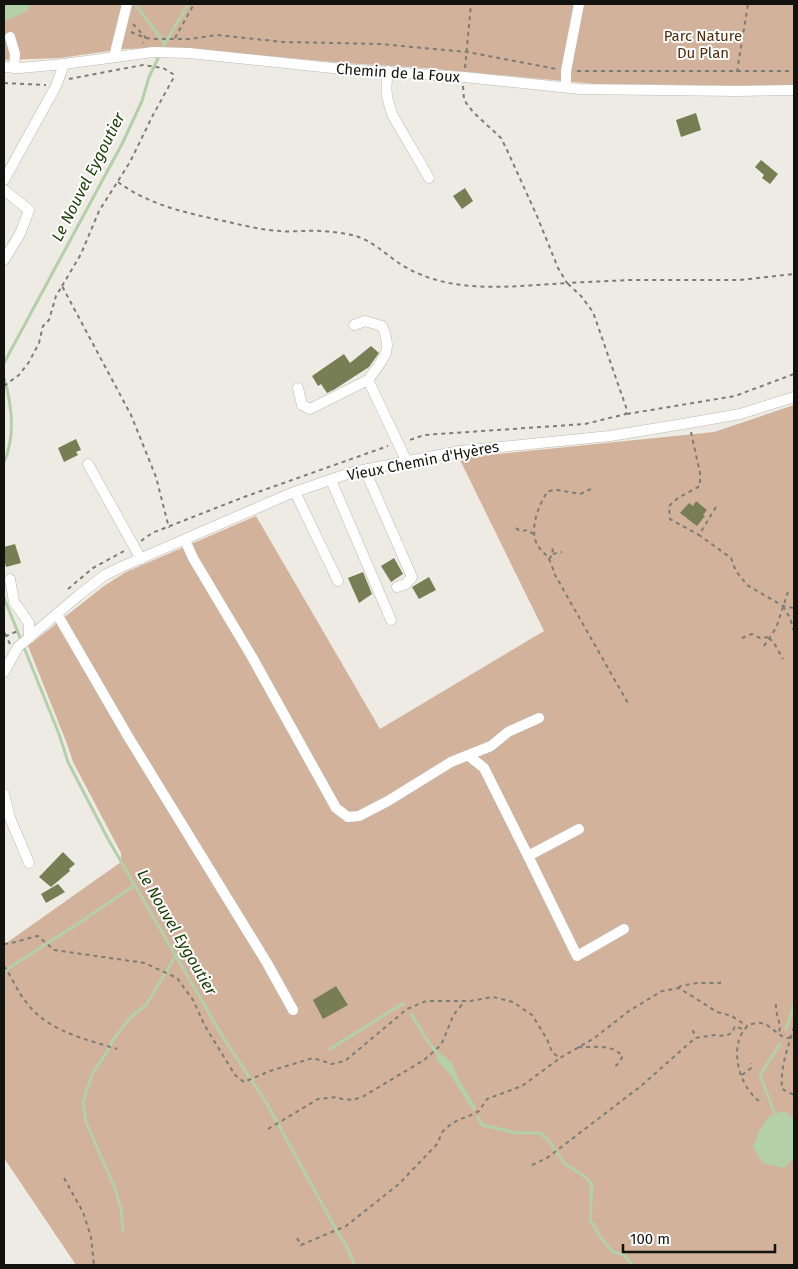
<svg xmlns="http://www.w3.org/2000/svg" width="798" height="1269" viewBox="0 0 798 1269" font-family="'Fira Sans',sans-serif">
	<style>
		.green { fill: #d3b29b }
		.water { fill: #b4d0a9 }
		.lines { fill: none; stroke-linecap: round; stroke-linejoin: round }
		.stream { stroke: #b4d0a9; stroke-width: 3 }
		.river { stroke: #b4d0a9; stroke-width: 19 }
		.building { fill: #777e54 }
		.minor-casing { stroke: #bbb9b1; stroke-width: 11 }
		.path { stroke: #7d7c77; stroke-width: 2; stroke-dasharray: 4 4; stroke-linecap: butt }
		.minor { stroke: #fff; stroke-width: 10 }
		.labels { text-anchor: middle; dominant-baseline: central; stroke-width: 4; stroke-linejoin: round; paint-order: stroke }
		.park-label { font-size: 15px; fill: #532b0a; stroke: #fff }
		.street-label { font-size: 15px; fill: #12120f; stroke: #fff }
		.water-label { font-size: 16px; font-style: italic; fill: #193c03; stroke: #fff }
	</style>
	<rect width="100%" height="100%" fill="#edebe3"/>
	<g class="green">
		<polygon points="29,4 794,4 794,86 595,84 424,68 343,63 192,49 157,48 123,49 60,58 4,60 4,14"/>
		<polygon points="794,405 794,1265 76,1265 4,1158 4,943 5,944 121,862 121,853 73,762 67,744 28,646 104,586 126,572 256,516 380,729 544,631 459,458 714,432"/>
	</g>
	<g class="water">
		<polygon points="440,1053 452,1063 458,1078 476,1107 473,1111 450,1074 437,1060 436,1057"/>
		<polygon points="784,1111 794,1119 794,1159 784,1168 763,1163 753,1147 758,1133 768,1117"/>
	</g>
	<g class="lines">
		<g class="stream">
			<polyline points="165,44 188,4"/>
			<polyline points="4,363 122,144 142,101 149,77 165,44 135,4"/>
			<path d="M 4,378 C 12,405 16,435 4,462"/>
			<path d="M 4,598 L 59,734 L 68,762 L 108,839 L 224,1039 L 266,1102 L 339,1235 C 346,1244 351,1254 354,1265"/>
			<polyline points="4,971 76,925 135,885"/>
			<polyline points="411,1014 429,1043 440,1056"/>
			<polyline points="786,1029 794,1006"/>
			<polyline points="330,1049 402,1004 404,1005"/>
			<polyline points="775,1114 760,1075 780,1044"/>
			<polyline points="478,1117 482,1125 517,1133 540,1133 548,1140 565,1164 584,1176 592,1185 590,1220 601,1238 613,1252 624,1255 633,1265"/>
			<polyline points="123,1232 121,1209 116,1191 86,1122 83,1102 92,1074 107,1052 114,1038 132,1016 146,1005 176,955"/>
		</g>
		<polyline class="river" points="4,11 20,4"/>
	</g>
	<g class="building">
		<polygon points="696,113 701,130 681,137 676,120"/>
		<polygon points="761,160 778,174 770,184 762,178 764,175 755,167"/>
		<polygon points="465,188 473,201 462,209 453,196"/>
		<polygon points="371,346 379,353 369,367 335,389 327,393 321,384 318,386 312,376 344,354 350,363"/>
		<polygon points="76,439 81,450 76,452 78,455 64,462 58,448"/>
		<polygon points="696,501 707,510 703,515 705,516 697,526 680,513 689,503 693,506"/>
		<polygon points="15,544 21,563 6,567 4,559 4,547"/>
		<polygon points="394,558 403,574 391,582 381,566"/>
		<polygon points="363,572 372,594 359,603 348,578"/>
		<polygon points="429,577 436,590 419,599 412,587"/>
		<polygon points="63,852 75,864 69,869 70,871 51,887 39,877"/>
		<polygon points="58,884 65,892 46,903 41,894"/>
		<polygon points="336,986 348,1005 323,1019 313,1000"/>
	</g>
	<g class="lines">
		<g class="minor-casing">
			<g id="minor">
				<polyline points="10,37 15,54 14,68"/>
				<polyline points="114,57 127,4"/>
				<polyline points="4,67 20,68 64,64 153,52 189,53 342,69 464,77 580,89 736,91 794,90"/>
				<path d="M 388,71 C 385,91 386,97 393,116 L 429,178"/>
				<polyline points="566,87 566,71 579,4"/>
				<polyline points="4,180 56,86 64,64"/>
				<polyline points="4,190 29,210 20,234 4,260"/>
				<path d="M 354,325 L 365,321 L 382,326 C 394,352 383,359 368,380 L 407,462"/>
				<polyline points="298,388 302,405 310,409 368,380"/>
				<polyline points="88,464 141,559"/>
				<polyline points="365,470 412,577 406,584 397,587"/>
				<polyline points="331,480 391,620"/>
				<polyline points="295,492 338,581"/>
				<polyline points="185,540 193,558 252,657 336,808 348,817 359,816 388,801 451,762 491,746 508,732 539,718"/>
				<polyline points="10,579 14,602 29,623 29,638"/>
				<polyline points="57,614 129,738 267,963 293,1010"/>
				<polyline points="4,672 18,647 79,595 105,575 121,567 289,494 353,472 460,451 610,436 689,423 740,414 794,397"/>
				<polyline points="469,756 484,768 528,856 579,829"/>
				<polyline points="4,794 10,818 29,863"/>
				<polyline points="528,856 577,956 624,929"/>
			</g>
		</g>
		<g class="path">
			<polyline points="133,24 146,38 143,43"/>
			<polyline points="131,32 146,38 156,39 190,39 217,35 283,42 380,44 467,52 557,69"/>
			<polyline points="175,38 194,4"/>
			<polyline points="465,68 471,4"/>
			<polyline points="577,71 794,71"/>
			<polyline points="737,72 748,4"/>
			<polyline points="4,83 46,85"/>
			<polyline points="463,86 464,100 473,112 501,138 507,150 537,216 558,268 567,283 630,280 740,280 794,274"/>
			<path d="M 118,182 C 149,205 186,213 224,221 C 242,225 261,230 280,231 C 288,232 298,231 306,231 C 322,230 337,232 352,235 C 374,240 387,257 407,268 C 456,295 514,286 567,283 L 581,296 L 593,312 L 627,410 L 626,414 L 585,424 L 424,435 L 407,441"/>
			<polyline points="62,286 81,254 99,211 130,162 153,115 174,77 173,74 163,68 143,65 69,79"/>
			<polyline points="4,386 19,375 29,362 39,343 43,326 49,320 56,296 62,286 131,415 156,477 169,528"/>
			<polyline points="627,414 735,396 794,374"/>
			<polyline points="691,432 700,473 700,486 678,498 669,506 670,519 699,535"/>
			<path d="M 591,489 L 580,494 L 558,490 L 548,491 C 539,504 530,527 536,542 C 539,549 543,552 548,557 C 551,562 553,570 555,575 L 629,705"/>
			<polyline points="716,507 699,535 731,558 736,571 747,585 783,606 794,608"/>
			<polyline points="516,528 520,531 528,530 533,534"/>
			<polyline points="141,541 152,533 244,497 388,446"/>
			<polyline points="553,554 562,552"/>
			<polyline points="549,559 553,554 552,545"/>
			<polyline points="68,589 93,568 126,550"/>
			<polyline points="783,606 790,618 794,631"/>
			<polyline points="4,632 6,636 4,636"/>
			<polyline points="742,638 752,634 760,638 770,637"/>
			<polyline points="769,638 774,643 783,659"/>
			<polyline points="10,644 6,636 18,631"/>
			<polyline points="764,646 776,628 788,592"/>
			<path d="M 4,944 C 16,943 27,938 38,936 L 54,950 L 145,963 L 177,978 L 193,1000 L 205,1026 L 235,1075 L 244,1082 L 270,1071 L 313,1058 L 332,1064 L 345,1061 L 407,1009 L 426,1001 L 470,1001 L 493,997 L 513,1002 L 532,1015 L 547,1039 L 552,1052 L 560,1058 L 593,1039 L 629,1011 L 662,991 L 679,988 L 717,1012 L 732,1016 L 747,1026"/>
			<path d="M 4,966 C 12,977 17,991 26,1002 C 47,1031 85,1039 117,1049"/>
			<polyline points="679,988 680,986 697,983 720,983 722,979"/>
			<path d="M 776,1004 C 775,1015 782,1023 779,1033"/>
			<path d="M 794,1027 C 788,1048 780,1067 782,1089 L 794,1095"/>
			<polyline points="693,1030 695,1038"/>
			<path d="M 578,1047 C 596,1048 609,1043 623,1056 L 617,1065 L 613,1067"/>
			<polyline points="742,1075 751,1068 751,1063"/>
			<path d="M 759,1101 C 741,1087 731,1056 741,1035 C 744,1029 748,1024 756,1023 C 769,1021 775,1035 787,1038 C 789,1038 792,1037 794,1037"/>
			<polyline points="268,1129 318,1099 337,1097 342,1099 353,1100 364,1096 424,1060 441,1045 454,1014 465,1001"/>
			<polyline points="532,1165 547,1158 641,1086 695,1038 715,1035 725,1036 732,1033 735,1026 744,1030"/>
			<polyline points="64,1178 83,1212 91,1237 94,1265"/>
			<polyline points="297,1238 301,1245 346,1226 399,1184 437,1144 443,1131 450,1125 458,1120 469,1116 479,1111 487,1099 522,1086 560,1058"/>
		</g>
		<use href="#minor" class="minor"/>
	</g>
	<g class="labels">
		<g class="park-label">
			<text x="703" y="36">Parc Nature<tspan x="703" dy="17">Du Plan</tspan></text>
		</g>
		<g class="street-label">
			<text transform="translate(398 73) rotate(4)">Chemin de la Foux</text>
			<text transform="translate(423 461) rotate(-11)">Vieux Chemin d'Hyères</text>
		</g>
		<g class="water-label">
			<text transform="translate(88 177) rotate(-63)">Le Nouvel Eygoutier</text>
			<text transform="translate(177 932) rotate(60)">Le Nouvel Eygoutier</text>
		</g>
	</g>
	<rect width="798" height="1269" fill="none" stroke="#12120f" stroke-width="10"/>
	<path d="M623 1244v8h152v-8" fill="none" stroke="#12120f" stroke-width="2.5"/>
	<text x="630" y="1244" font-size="15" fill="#12120f" stroke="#ffffff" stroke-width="4" paint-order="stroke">100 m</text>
</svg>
